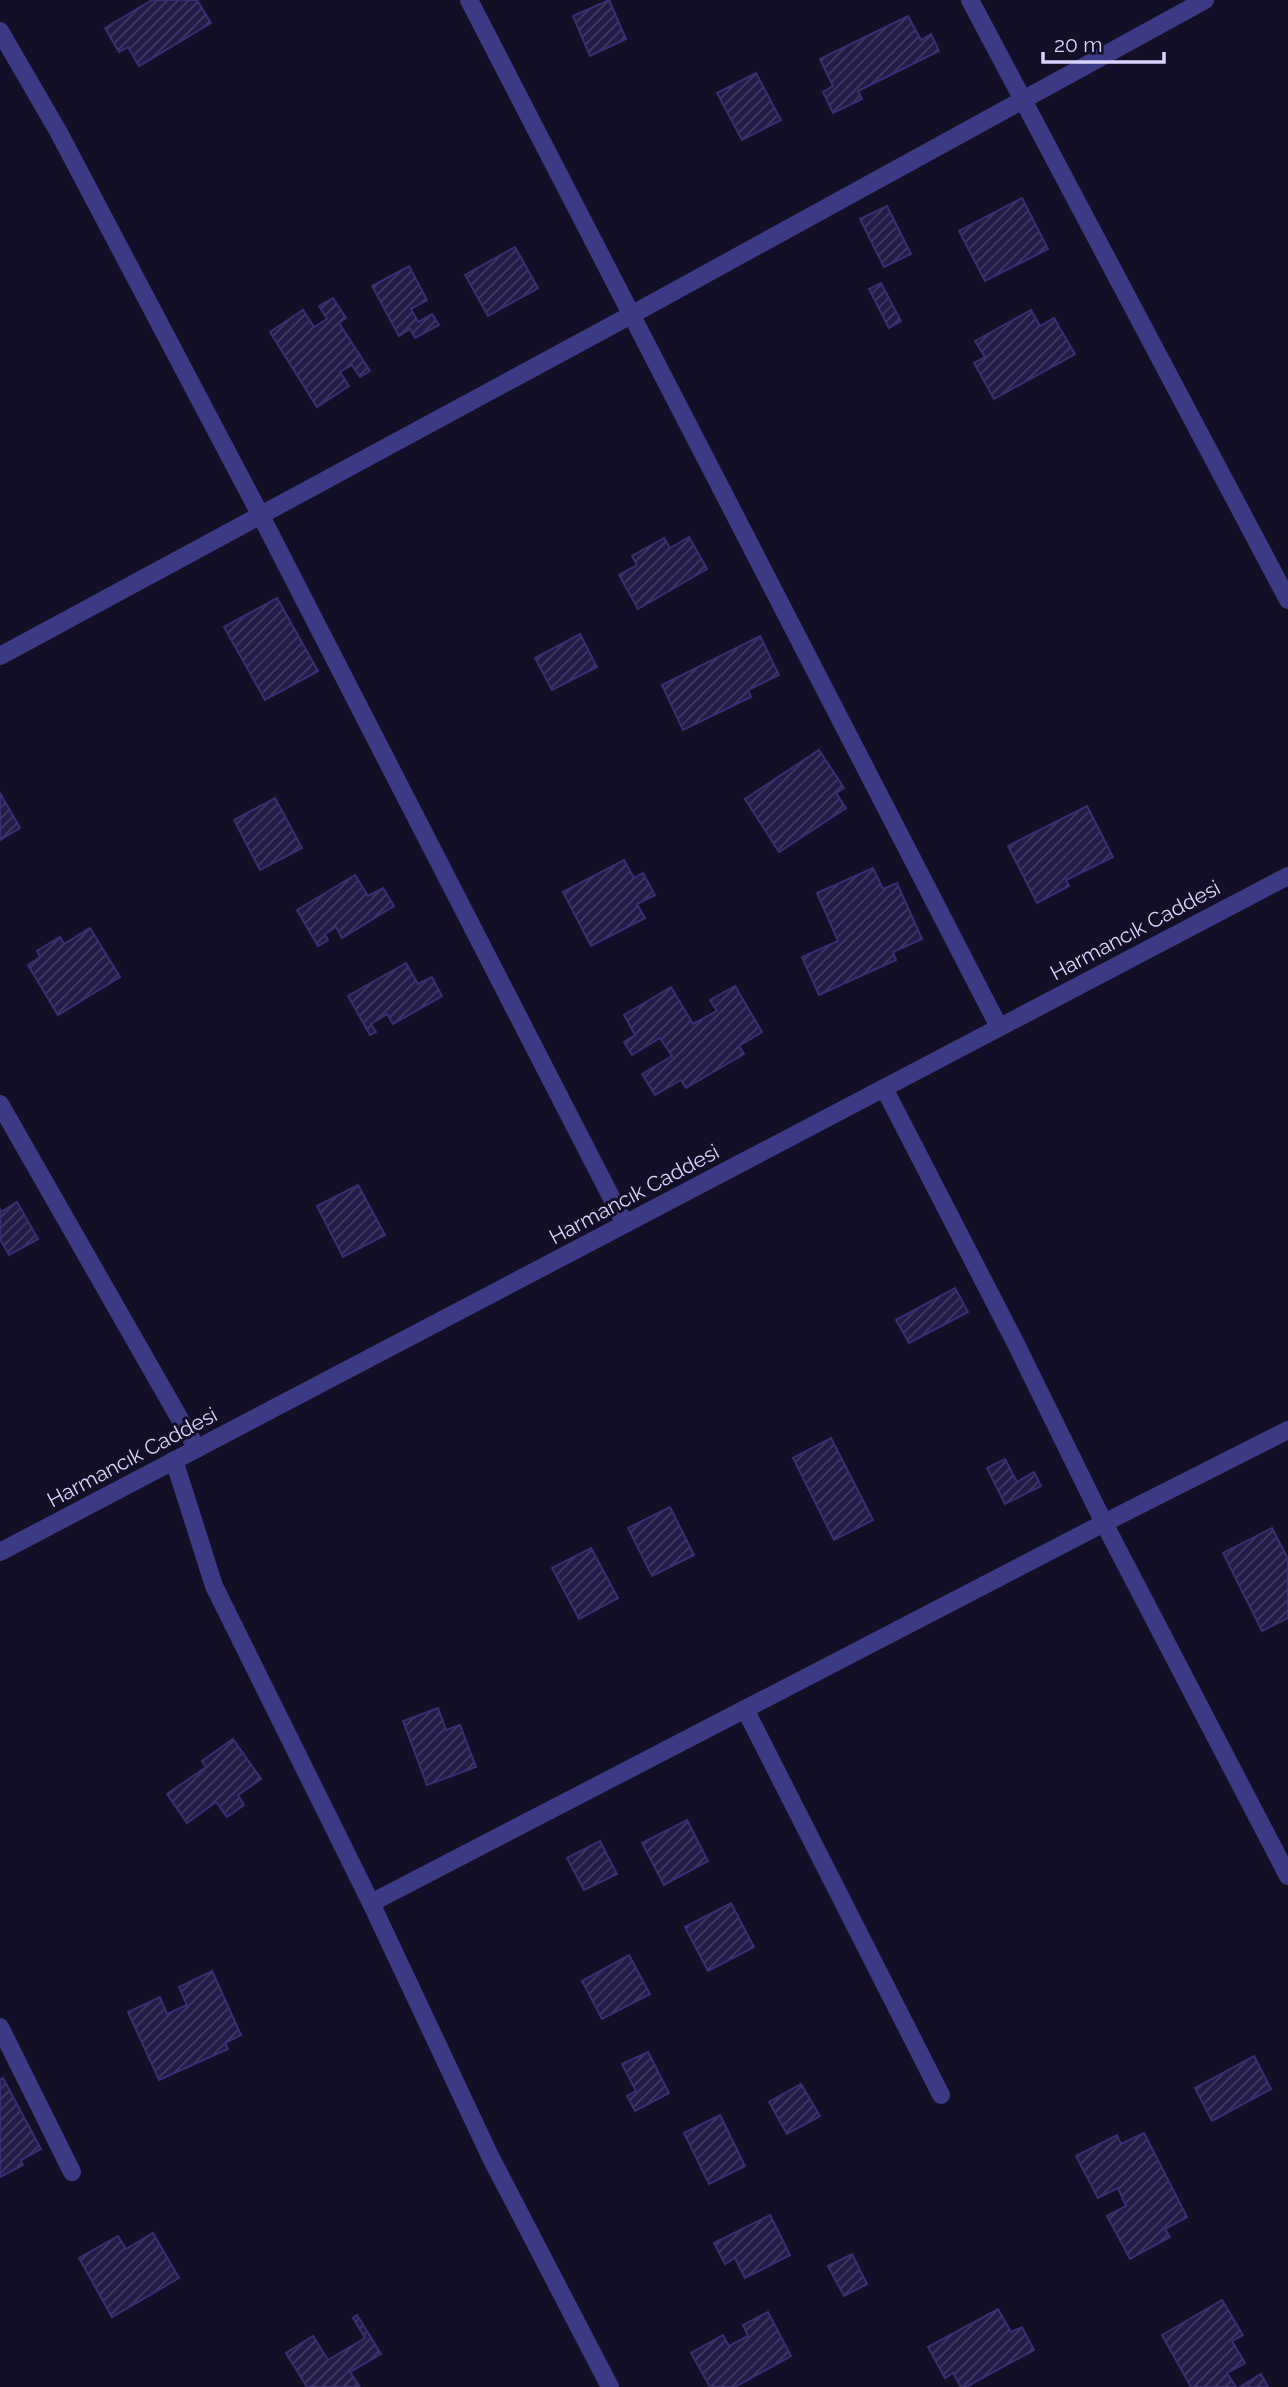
<svg xmlns="http://www.w3.org/2000/svg" width="1288" height="2387" viewBox="0 0 1288 2387" font-family="Raleway,sans-serif">
	<style>
		.building { fill: url(#building-hatch); stroke: #3b2d73; stroke-width: 2 }
		.lines { fill: none; stroke-linecap: round; stroke-linejoin: round }
		.minor { stroke: #3d3a85; stroke-width: 18 }
		.tertiary { stroke: #3d3a85; stroke-width: 18 }
		.labels { text-anchor: middle; dominant-baseline: central; stroke-width: 6; stroke-linejoin: round; paint-order: stroke }
		.street-label { font-size: 21px; fill: #d9d4ff; stroke: #130f26 }
	</style>
	<defs>
		<pattern id="building-hatch" width="6" height="6" patternUnits="userSpaceOnUse" patternTransform="scale(1.75)"><rect width="6" height="6" fill="#241b47"/><path d="M-1 1l2-2M0 6l6-6M5 7l2-2" fill="none" stroke="#433b63"/></pattern>
	</defs>
	<rect width="100%" height="100%" fill="#130f26"/>
	<g class="building">
		<polygon points="152,0 197,0 211,23 139,66 128,47 119,52 105,28"/>
		<polygon points="609,0 626,39 590,56 573,16"/>
		<polygon points="908,16 921,40 931,34 939,51 858,91 862,99 833,113 823,92 833,86 820,59"/>
		<polygon points="756,73 781,120 742,140 717,93"/>
		<polygon points="1022,198 1048,249 985,281 959,231"/>
		<polygon points="887,206 911,254 884,267 860,219"/>
		<polygon points="515,247 538,288 488,316 465,275"/>
		<polygon points="409,266 427,300 411,309 418,322 432,314 439,325 415,338 410,329 399,336 372,286"/>
		<polygon points="881,283 901,321 889,328 869,289"/>
		<polygon points="333,298 346,318 339,323 370,371 360,377 352,365 340,372 349,386 317,407 270,332 303,310 314,327 327,319 319,306"/>
		<polygon points="1031,310 1040,326 1054,318 1075,354 994,399 974,363 985,357 975,341"/>
		<polygon points="689,537 707,569 638,609 619,575 637,565 632,556 664,538 670,548"/>
		<polygon points="277,598 318,671 265,700 224,627"/>
		<polygon points="580,634 597,667 552,690 535,658"/>
		<polygon points="760,636 779,675 748,690 751,697 683,730 662,685"/>
		<polygon points="819,750 844,788 836,793 846,808 779,852 745,799"/>
		<polygon points="0,793 20,828 0,840"/>
		<polygon points="275,798 302,848 260,870 234,820"/>
		<polygon points="1087,806 1113,857 1066,880 1069,886 1037,903 1008,846"/>
		<polygon points="624,860 634,878 643,873 655,895 637,904 645,918 591,946 563,892"/>
		<polygon points="873,868 883,889 897,883 922,939 893,952 896,960 819,995 802,957 838,941 817,893"/>
		<polygon points="355,875 368,896 383,888 394,906 342,938 336,927 325,934 328,940 318,946 297,910"/>
		<polygon points="90,928 120,977 58,1015 28,965 40,957 37,951 60,937 64,944"/>
		<polygon points="406,963 418,984 432,977 442,996 393,1024 387,1014 371,1024 376,1032 370,1035 348,996"/>
		<polygon points="735,986 762,1032 739,1046 744,1054 686,1088 681,1080 655,1095 642,1074 672,1056 660,1038 632,1055 624,1042 635,1035 624,1015 671,987 693,1024 717,1011 710,1000"/>
		<polygon points="358,1185 385,1235 343,1257 317,1206"/>
		<polygon points="17,1202 38,1239 9,1255 0,1239 0,1209 1,1212"/>
		<polygon points="955,1288 968,1312 909,1343 896,1320"/>
		<polygon points="831,1438 873,1520 834,1540 793,1458"/>
		<polygon points="1005,1459 1017,1482 1034,1472 1041,1486 1005,1504 987,1468"/>
		<polygon points="670,1507 694,1555 652,1576 628,1528"/>
		<polygon points="1272,1528 1288,1559 1288,1618 1262,1631 1223,1553"/>
		<polygon points="591,1548 618,1598 579,1619 552,1568"/>
		<polygon points="438,1708 446,1730 460,1725 476,1767 427,1785 403,1721"/>
		<polygon points="233,1739 261,1779 238,1795 244,1805 227,1817 216,1802 187,1823 167,1794 206,1767 202,1761"/>
		<polygon points="687,1820 708,1861 664,1885 642,1843"/>
		<polygon points="600,1841 617,1874 584,1890 567,1858"/>
		<polygon points="731,1903 754,1947 708,1971 685,1927"/>
		<polygon points="629,1955 650,1994 602,2019 582,1981"/>
		<polygon points="212,1971 241,2035 225,2043 228,2049 159,2080 128,2012 160,1997 167,2014 187,2005 179,1987"/>
		<polygon points="648,2052 669,2093 635,2111 627,2096 636,2091 622,2064"/>
		<polygon points="1254,2056 1271,2089 1212,2121 1195,2088"/>
		<polygon points="3,2078 41,2149 21,2160 23,2165 0,2177 0,2080"/>
		<polygon points="801,2084 820,2116 787,2134 769,2102"/>
		<polygon points="720,2115 745,2166 709,2184 684,2133"/>
		<polygon points="1144,2133 1187,2217 1165,2229 1170,2237 1130,2259 1107,2216 1126,2206 1118,2188 1098,2198 1076,2156 1117,2135 1121,2144"/>
		<polygon points="770,2215 790,2255 745,2278 735,2258 725,2264 714,2243"/>
		<polygon points="153,2233 179,2278 112,2317 79,2258 118,2236 126,2249"/>
		<polygon points="852,2254 867,2284 844,2296 828,2266"/>
		<polygon points="1222,2300 1243,2335 1232,2341 1245,2363 1227,2373 1236,2387 1191,2387 1162,2335"/>
		<polygon points="998,2309 1011,2332 1022,2327 1034,2350 966,2387 961,2387 953,2373 945,2378 928,2347"/>
		<polygon points="768,2312 791,2356 735,2387 710,2387 691,2353 723,2335 729,2346 748,2336 743,2325"/>
		<polygon points="357,2315 381,2354 350,2372 360,2387 307,2387 286,2353 313,2336 328,2360 365,2338 353,2318"/>
		<polygon points="1261,2374 1268,2387 1240,2387"/>
	</g>
	<g class="lines">
		<g class="minor">
			<polyline points="469,0 999,1027"/>
			<polyline points="970,0 1288,600"/>
			<polyline points="0,31 58,131 261,516 625,1224"/>
			<polyline points="0,656 631,315 1205,0"/>
			<polyline points="884,1088 1016,1344 1104,1523 1288,1876"/>
			<polyline points="0,1104 197,1449"/>
			<polyline points="174,1460 214,1586 371,1903 490,2156 610,2387"/>
			<polyline points="745,1709 941,2095"/>
			<polyline points="371,1903 1104,1523 1288,1430"/>
			<polyline points="0,2027 72,2172"/>
		</g>
		<polyline class="tertiary" points="0,1552 1288,876"/>
	</g>
	<g class="labels">
		<g class="street-label">
			<text transform="translate(1135 930) rotate(-28)">Harmancık Caddesi</text>
			<text transform="translate(634 1194) rotate(-28)">Harmancık Caddesi</text>
			<text transform="translate(132 1457) rotate(-28)">Harmancık Caddesi</text>
		</g>
	</g>
	<path d="M1043 52v10h121v-10" fill="none" stroke="#d9d4ff" stroke-width="3.5"/>
	<text x="1054" y="52" font-size="21" fill="#d9d4ff" stroke="#130f26" stroke-width="5" paint-order="stroke">20 m</text>
</svg>
